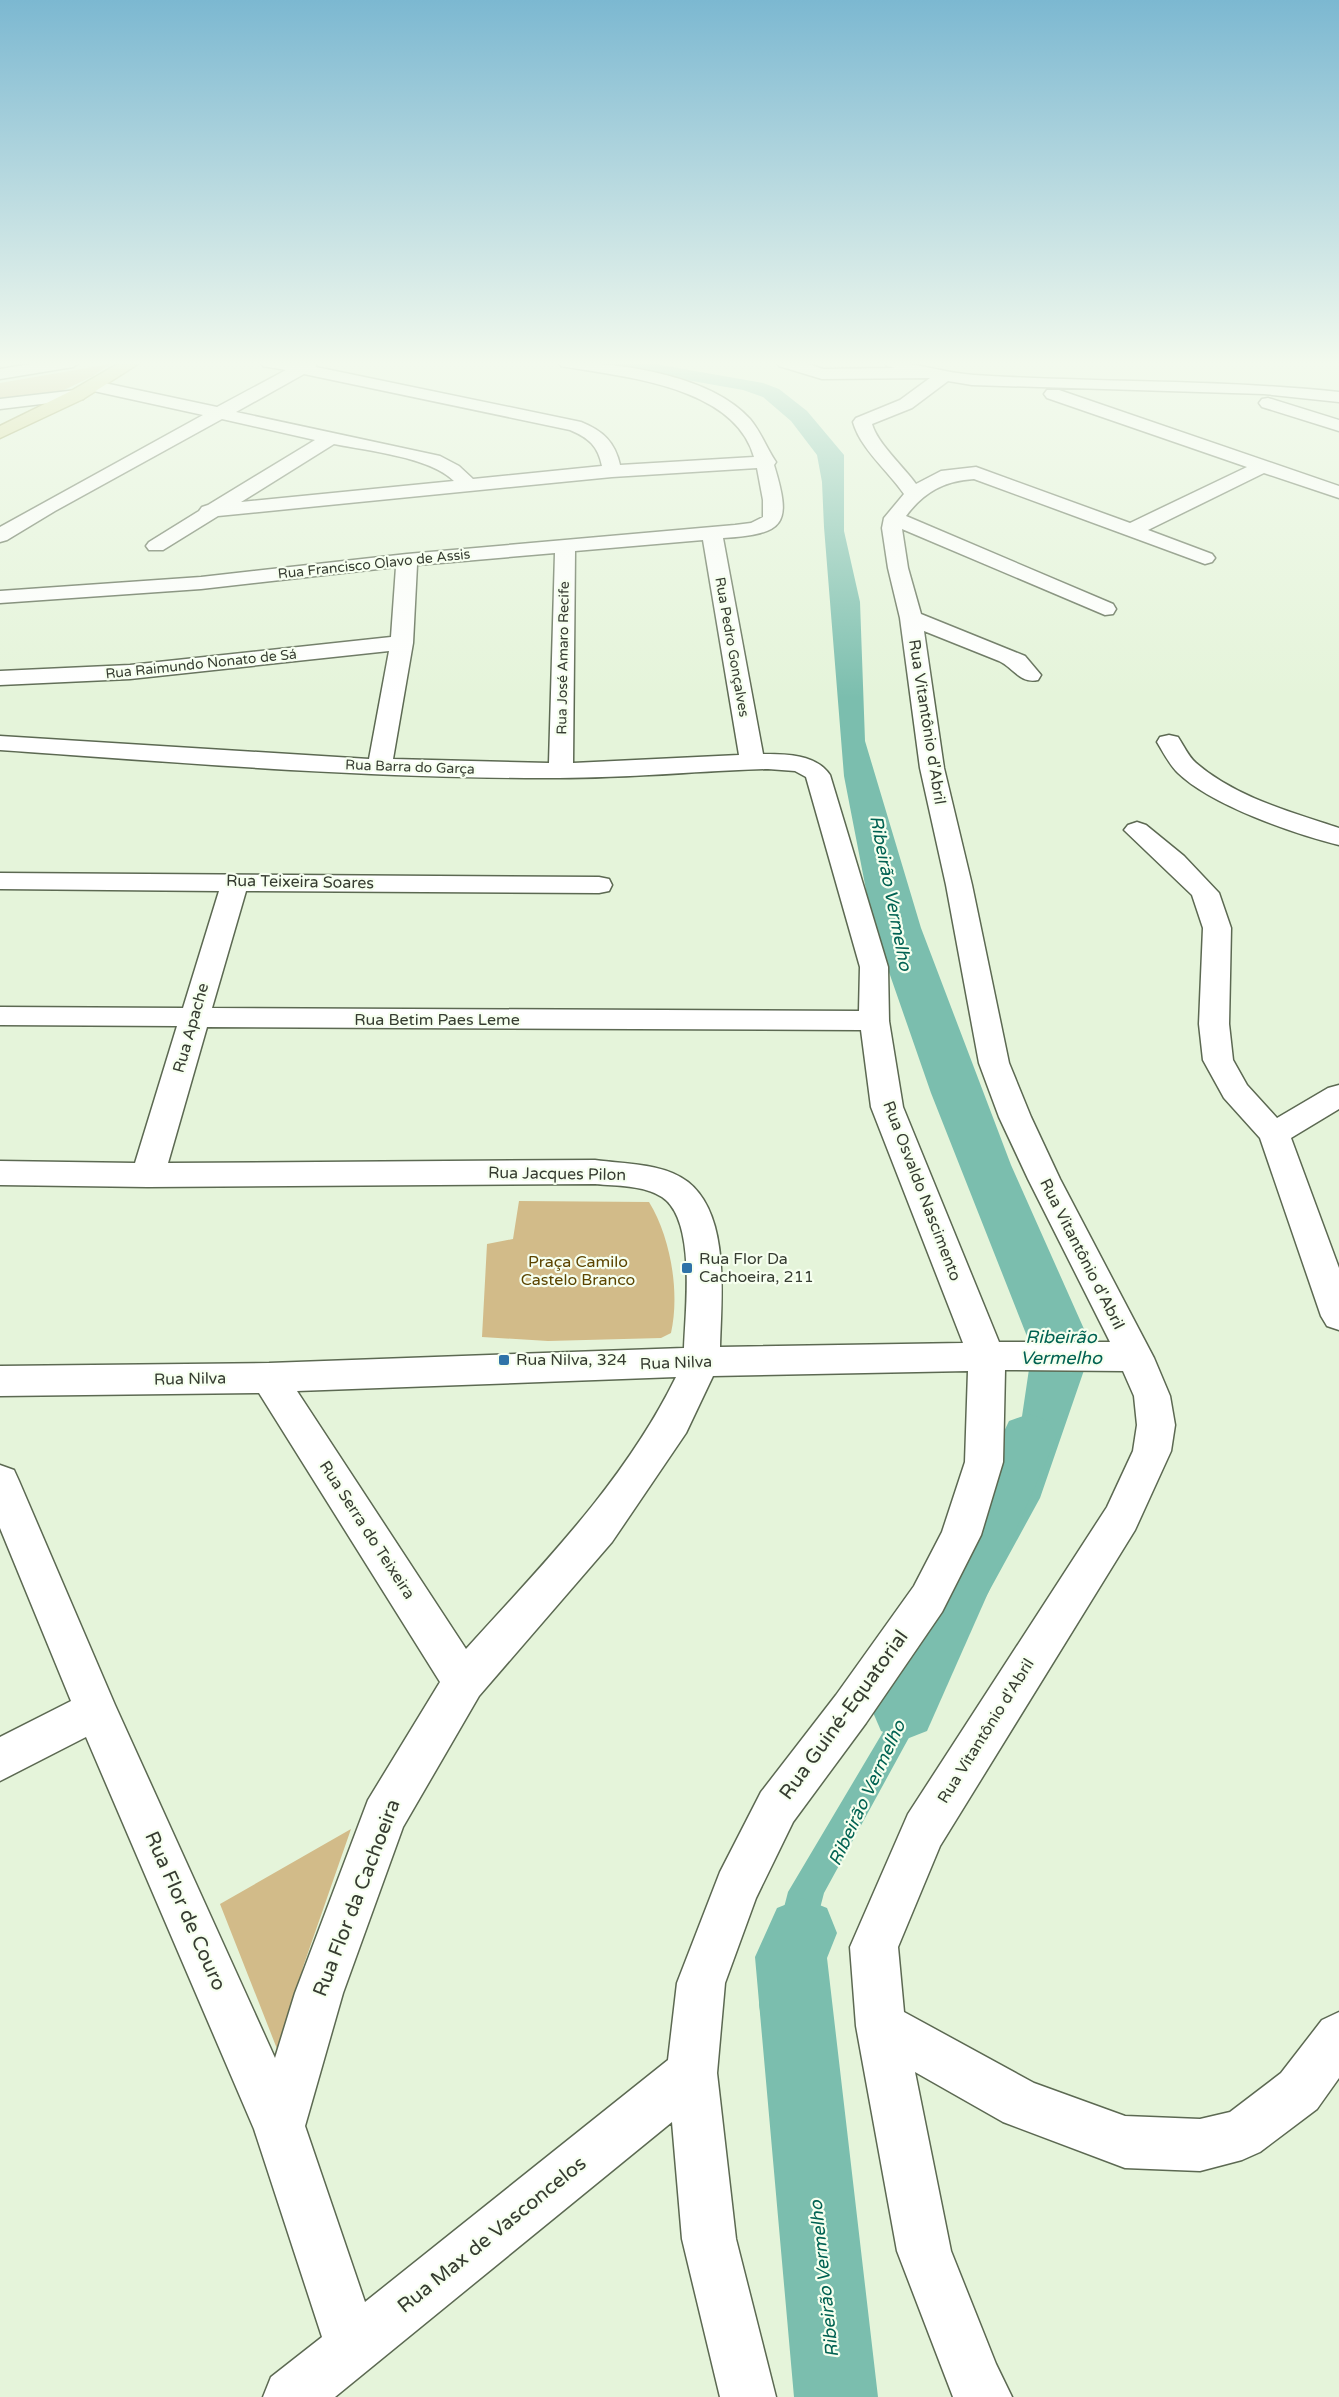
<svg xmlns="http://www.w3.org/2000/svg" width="1339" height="2397" viewBox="0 0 1339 2397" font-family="'Varela Round',sans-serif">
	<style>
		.green { fill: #d2bb89 }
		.water { fill: #7bbeae }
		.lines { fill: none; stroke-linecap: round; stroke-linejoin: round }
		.river { fill: #7bbeae; fill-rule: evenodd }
		.minor-casing { stroke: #5c6952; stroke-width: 3 }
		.major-casing { stroke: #8e9041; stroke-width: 3 }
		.minor { fill: #fff; fill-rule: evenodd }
		.major { fill: #d7d792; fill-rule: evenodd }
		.poi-dot { fill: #2f73a8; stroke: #f6ffef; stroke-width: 2 }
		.labels { text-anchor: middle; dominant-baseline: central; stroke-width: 4.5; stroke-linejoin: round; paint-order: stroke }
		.far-street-label { font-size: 14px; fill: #363c31; stroke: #f6ffef }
		.street-label { font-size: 16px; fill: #363c31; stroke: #f6ffef }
		.poi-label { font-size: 16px; fill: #363c31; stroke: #f6ffef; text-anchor: start }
		.park-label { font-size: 16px; fill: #5c4400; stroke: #f6ffef }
		.water-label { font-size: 18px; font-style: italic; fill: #006252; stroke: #f6ffef }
		.near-street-label { font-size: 20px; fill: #363c31; stroke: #f6ffef }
	</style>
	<rect width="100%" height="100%" fill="#e5f4da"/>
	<g class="green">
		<polygon points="110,364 93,376 62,391 0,399 0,383"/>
		<path d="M 519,1201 L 649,1202 C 671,1238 680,1293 671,1333 L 661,1338 L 548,1341 L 482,1337 L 487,1244 L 513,1239 Z"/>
		<polygon points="351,1829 303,1967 283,2064 220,1904"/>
	</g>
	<polygon class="water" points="585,362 644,362 763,383 779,389 807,411 844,455 844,531 860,602 865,741 921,928 1011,1165 1092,1347 1040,1498 824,1893 782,2054 845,2397 804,2397 787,2183 759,2004 788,1892 975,1577 1017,1450 1032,1349 931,1093 873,926 844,776 824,527 822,482 817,455 791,421 763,397 743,390"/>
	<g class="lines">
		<g class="river">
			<polygon points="1029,1414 1049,1421 1057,1437 927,1731 904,1740 881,1731 872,1710 881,1689 1009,1421"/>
			<polygon points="802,1898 827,1908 837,1933 827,1958 878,2397 794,2397 755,1957 777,1908"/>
		</g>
		<g class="minor-casing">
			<g id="minor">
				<polygon points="43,362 81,362 73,367 0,379 0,369"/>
				<path d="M 261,362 L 317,362 L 316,367 L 581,422 C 603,431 615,442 620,465 L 754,457 C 735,387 626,377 567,367 L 561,366 L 559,362 C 615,362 710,374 750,419 C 761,432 767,449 776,462 L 774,465 C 792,524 786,534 723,538 L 763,754 C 786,754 816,754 830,775 L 888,967 L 889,1021 L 903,1107 L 999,1342 L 1110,1342 L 1028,1179 L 999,1117 L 979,1063 L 946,885 L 920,768 L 900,618 L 888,568 L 882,528 L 884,518 L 904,494 C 888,471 860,448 853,422 L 856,418 L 900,400 L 930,378 L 822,379 L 779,366 L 777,362 L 802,362 L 823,369 L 895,368 L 887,366 L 885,362 C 915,362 944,373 974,375 C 1096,383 1217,379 1339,392 L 1339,402 L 1264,394 L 972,385 L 948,381 L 912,408 L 872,424 C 877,443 904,467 916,484 L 941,471 L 976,467 L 1130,523 L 1247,467 L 1047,398 L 1044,394 L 1047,390 L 1059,390 L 1339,486 L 1339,498 L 1264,473 L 1148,530 L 1212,554 L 1215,558 L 1212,562 L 1205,564 L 974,479 C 944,481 924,492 906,516 L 1113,604 L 1116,609 L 1113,614 L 1105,615 L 902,529 L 908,568 L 921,614 L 1025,656 L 1041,675 L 1038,680 C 1020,684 1014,668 999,661 L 924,631 L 944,768 L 972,885 L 1009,1063 L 1031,1117 L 1060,1179 L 1154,1358 L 1170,1396 L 1175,1425 L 1171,1451 L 1135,1530 L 940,1846 L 898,1947 L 904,2012 L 1034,2083 L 1125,2116 L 1200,2119 L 1230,2112 L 1281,2073 L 1322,2020 L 1339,2012 L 1339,2078 L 1317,2109 L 1260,2152 L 1242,2160 L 1200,2171 L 1125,2168 L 1003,2122 L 915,2072 L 951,2251 L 996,2364 L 1012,2397 L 953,2397 L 897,2251 L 856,2026 L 850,1947 L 908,1814 L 1107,1507 L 1133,1451 L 1137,1425 L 1134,1396 L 1123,1371 L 1005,1370 L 1003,1462 L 981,1535 L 942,1612 L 866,1723 L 793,1822 L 756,1898 L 725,1983 L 717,2073 L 736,2239 L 776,2397 L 720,2397 L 682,2239 L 672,2122 L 335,2397 L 263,2397 L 271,2377 L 322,2337 L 254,2129 L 86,1737 L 0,1781 L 0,1737 L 71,1701 L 0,1528 L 0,1465 L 14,1470 L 19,1481 L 115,1705 L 275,2058 L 295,1993 L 368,1800 L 440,1682 L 259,1393 L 0,1396 L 0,1366 L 269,1363 L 684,1348 C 685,1312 697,1220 662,1197 C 643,1185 617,1186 595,1184 L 148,1187 L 0,1185 L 0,1161 L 135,1163 L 177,1026 L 0,1025 L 0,1007 L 183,1008 L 219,891 L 0,889 L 0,873 L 599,877 L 609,879 L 612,885 L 609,891 L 599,893 L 246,891 L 212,1008 L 859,1011 L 860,967 L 806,777 L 795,771 L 768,769 C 699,771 629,778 559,778 C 372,779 186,763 0,750 L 0,736 L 369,759 L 389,651 L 130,679 L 0,685 L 0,671 L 130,665 L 391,637 L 396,567 L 201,589 L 0,603 L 0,591 L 201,577 L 407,554 L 735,525 L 751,523 L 763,517 L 763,500 L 757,468 L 612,477 L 218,516 L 163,550 L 149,550 L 146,546 L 149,542 L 199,511 L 202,507 L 208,505 L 315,440 L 222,419 L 55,511 L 7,540 L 0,542 L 0,527 L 203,415 L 89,390 L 86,386 L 89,382 L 95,381 L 217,407 L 286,370 L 263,366 ZM 304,374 L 570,430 C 589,438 598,446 602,466 L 473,479 L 459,466 L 440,456 L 236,412 ZM 334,444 C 368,451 430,457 454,481 L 241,502 ZM 703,540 L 739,755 L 573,763 L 575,551 ZM 555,553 L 549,763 L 393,759 L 413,643 L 417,565 ZM 207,1027 L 861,1030 L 871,1107 L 963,1343 L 720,1347 C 721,1299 731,1216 688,1182 C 664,1163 624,1164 595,1160 L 168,1163 ZM 968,1371 L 965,1462 L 942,1532 L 914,1586 L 836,1695 L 761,1792 L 720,1872 L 677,1983 L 668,2060 L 365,2302 L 305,2126 L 343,1993 L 403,1827 L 479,1696 L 612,1542 L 686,1433 L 713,1376 ZM 676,1377 C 625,1481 543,1564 466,1649 L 297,1391 Z"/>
				<polygon points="77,390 83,391 86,395 83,399 0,409 0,399"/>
				<polygon points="1268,398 1339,420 1339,431 1262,407 1259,403 1262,399"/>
				<path d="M 1169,735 L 1178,737 C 1184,746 1188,756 1196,763 C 1235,797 1291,812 1339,828 L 1339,845 C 1294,834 1211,805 1178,773 C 1169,764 1163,752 1157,742 L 1160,737 Z"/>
				<polygon points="1137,822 1146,825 1184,856 1219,893 1231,928 1229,1024 1233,1060 1247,1085 1277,1118 1328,1088 1339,1085 1339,1109 1291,1138 1339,1268 1339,1330 1327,1326 1321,1316 1260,1138 1224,1098 1203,1060 1199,1024 1203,928 1192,895 1124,830 1128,825"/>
			</g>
		</g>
		<g class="major-casing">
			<polygon id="major" points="121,362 141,362 83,399 0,438 0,426 71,391"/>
		</g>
		<use href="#minor" class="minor"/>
		<use href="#major" class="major"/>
	</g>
	<linearGradient id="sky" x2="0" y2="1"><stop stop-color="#7cb8d1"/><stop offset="0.52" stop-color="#f3faee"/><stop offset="1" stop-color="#f3faee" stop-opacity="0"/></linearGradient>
	<rect width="1339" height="698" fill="url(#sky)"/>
	<g class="poi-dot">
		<rect x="681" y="1262" width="12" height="12" rx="3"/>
		<rect x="498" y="1354" width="12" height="12" rx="3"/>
	</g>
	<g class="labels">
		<g class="far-street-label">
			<text transform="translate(374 564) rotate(-6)">Rua Francisco Olavo de Assis</text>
			<text transform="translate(732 647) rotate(80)">Rua Pedro Gonçalves</text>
			<text transform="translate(563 658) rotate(-89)">Rua José Amaro Recife</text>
			<text transform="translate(201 664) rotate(-6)">Rua Raimundo Nonato de Sá</text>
			<text transform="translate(410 767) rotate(2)">Rua Barra do Garça</text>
		</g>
		<g class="street-label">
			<text transform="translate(927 722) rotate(81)">Rua Vitantônio d'Abril</text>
			<text transform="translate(300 882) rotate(1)">Rua Teixeira Soares</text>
			<text x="437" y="1020">Rua Betim Paes Leme</text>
			<text transform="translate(191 1028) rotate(-74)">Rua Apache</text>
			<text transform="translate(557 1174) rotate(1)">Rua Jacques Pilon</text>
			<text transform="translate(922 1191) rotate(69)">Rua Osvaldo Nascimento</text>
			<text transform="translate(1082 1254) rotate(63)">Rua Vitantônio d'Abril</text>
			<text transform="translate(676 1363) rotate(-2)">Rua Nilva</text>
			<text transform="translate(190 1379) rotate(-1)">Rua Nilva</text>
			<text transform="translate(367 1530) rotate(57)">Rua Serra do Teixeira</text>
			<text transform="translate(986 1731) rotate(-58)">Rua Vitantônio d'Abril</text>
		</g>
		<g class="poi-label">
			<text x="699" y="1259">Rua Flor Da<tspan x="699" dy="18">Cachoeira, 211</tspan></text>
			<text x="516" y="1360">Rua Nilva, 324</text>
		</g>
		<g class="park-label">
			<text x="578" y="1262">Praça Camilo<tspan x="578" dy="18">Castelo Branco</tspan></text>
		</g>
		<g class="water-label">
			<text transform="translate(891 893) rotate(79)">Ribeirão Vermelho</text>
			<text x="1061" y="1337">Ribeirão<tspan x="1061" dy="21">Vermelho</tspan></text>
			<text transform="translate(867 1793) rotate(-65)">Ribeirão Vermelho</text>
			<text transform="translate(824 2279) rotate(-96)">Ribeirão Vermelho</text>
		</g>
		<g class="near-street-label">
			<text transform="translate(844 1715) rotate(-54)">Rua Guiné-Equatorial</text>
			<text transform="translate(357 1898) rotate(-69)">Rua Flor da Cachoeira</text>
			<text transform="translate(185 1911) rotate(66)">Rua Flor de Couro</text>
			<text transform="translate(492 2235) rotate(-39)">Rua Max de Vasconcelos</text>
		</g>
	</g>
</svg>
